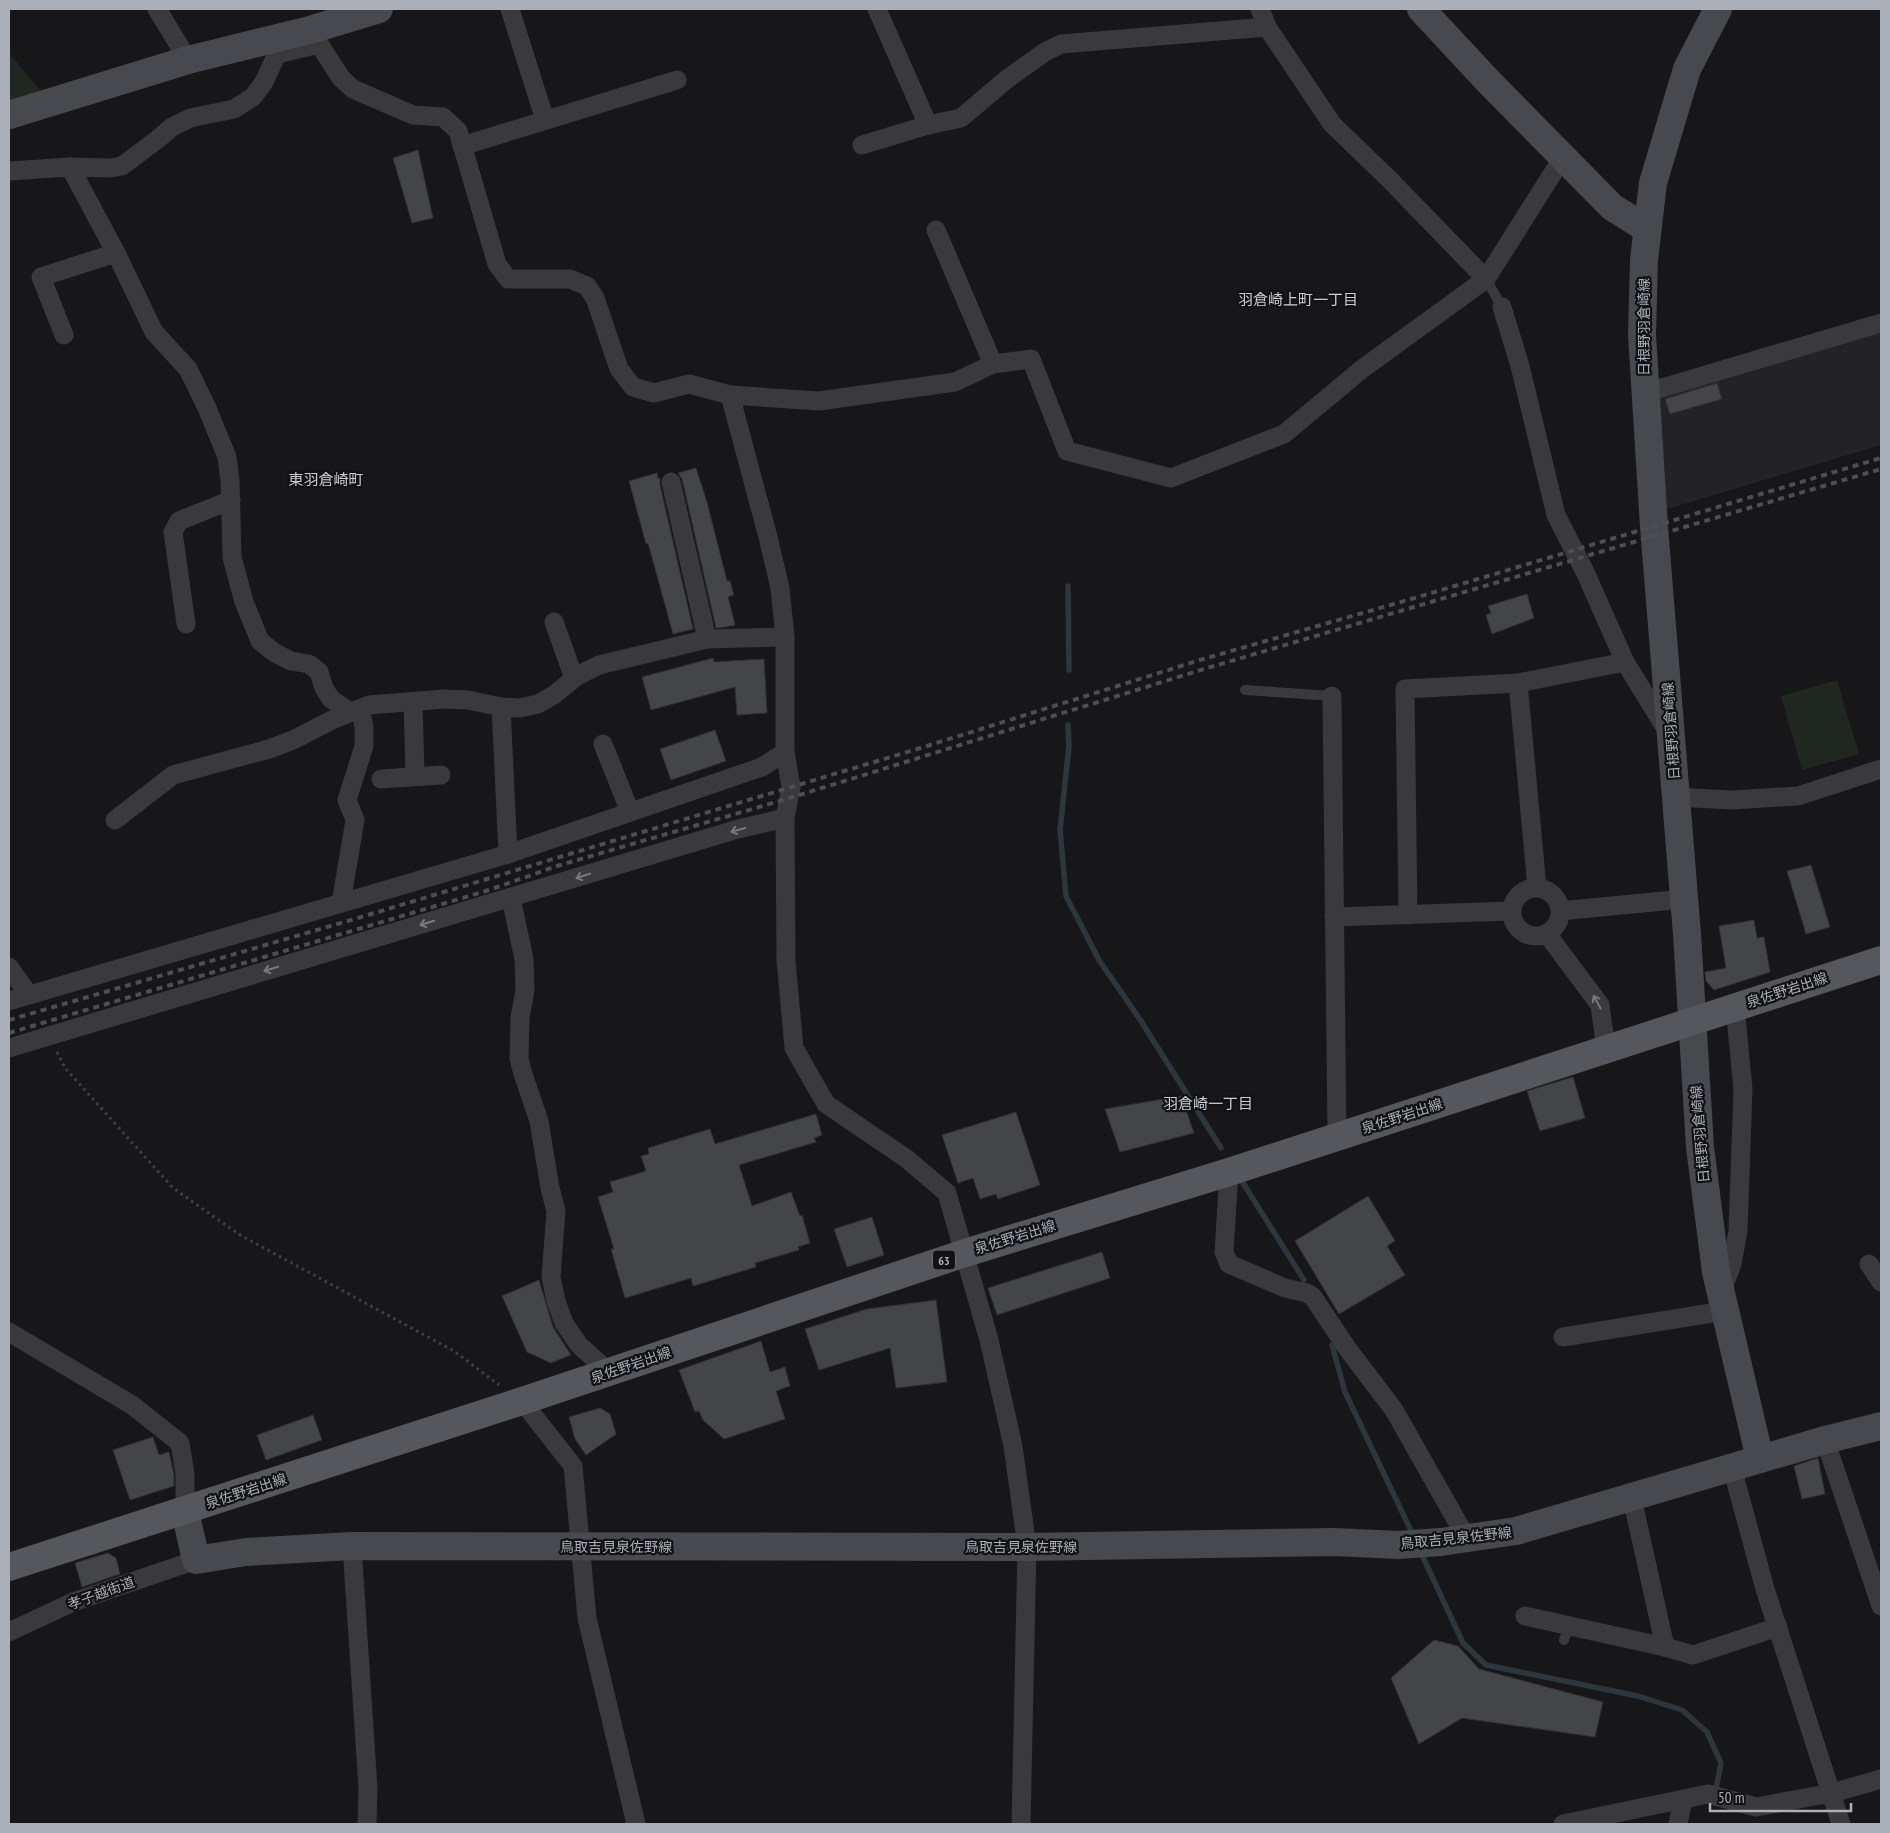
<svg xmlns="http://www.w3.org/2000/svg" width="1890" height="1833" viewBox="0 0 1890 1833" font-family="'PT Sans Narrow','Noto Sans JP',sans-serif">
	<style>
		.built { fill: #232326 }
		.green { fill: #202720 }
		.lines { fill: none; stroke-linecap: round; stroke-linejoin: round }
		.stream { stroke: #2e363d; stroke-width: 5.5 }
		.building { fill: #444549; stroke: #313135 }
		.path { stroke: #3f4045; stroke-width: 3; stroke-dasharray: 2.5 4; stroke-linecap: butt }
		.lane { stroke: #39393e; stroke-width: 10 }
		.street { stroke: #39393e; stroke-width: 19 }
		.secondary { stroke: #47494e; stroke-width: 28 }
		.primary { stroke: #55575d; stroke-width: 28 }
		.rail { stroke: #4c4e53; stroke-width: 4; stroke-dasharray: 6 5; stroke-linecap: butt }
		.oneway { stroke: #777a81 }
		.labels { text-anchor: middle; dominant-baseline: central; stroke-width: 4.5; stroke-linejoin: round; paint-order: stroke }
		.shield { fill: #121214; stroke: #7c8087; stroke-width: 1 }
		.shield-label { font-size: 12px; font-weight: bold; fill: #aaafb8 }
		.street-label { font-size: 14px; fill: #aaafb8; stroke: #121214 }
		.neighbourhood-label { font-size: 15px; fill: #cbced5; stroke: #121214 }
	</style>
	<rect width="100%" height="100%" fill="#171719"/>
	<polygon class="built" points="1881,328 1881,445 1664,510 1656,402 1661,393"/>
	<g class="green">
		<polygon points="9,53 49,101 9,113"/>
		<polygon points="1837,680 1859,754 1802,770 1781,696"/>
	</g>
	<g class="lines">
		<g class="stream">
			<polyline points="1068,586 1069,670"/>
			<polyline points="1068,725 1069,746 1060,830 1066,896 1099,960 1139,1018 1221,1148"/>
			<polyline points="1243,1183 1304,1280"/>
			<polyline points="1332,1345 1345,1392 1413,1535"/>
			<polyline points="1422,1555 1463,1643 1486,1665 1638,1696 1682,1710 1707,1732 1721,1763 1716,1789"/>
		</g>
	</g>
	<g class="building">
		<polygon points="418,150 433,218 412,223 393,158"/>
		<polygon points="1717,383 1722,399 1670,414 1665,399"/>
		<polygon points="696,468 707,502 727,581 730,581 734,595 728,597 735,625 725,627 716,628 682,479 678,473"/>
		<polygon points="657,473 658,479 660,478 660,485 693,629 673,634 648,543 646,544 639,518 629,481"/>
		<polygon points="1527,594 1534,618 1492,634 1486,615 1491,613 1488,606"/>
		<polygon points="713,658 714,662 764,659 767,713 737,715 735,687 651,710 642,677"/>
		<polygon points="715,730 726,761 671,780 660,749"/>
		<polygon points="1811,865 1830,927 1806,934 1787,871"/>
		<polygon points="1754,920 1757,938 1764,937 1770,972 1714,990 1706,981 1705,972 1726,968 1719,926"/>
		<polygon points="1573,1077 1585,1118 1540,1131 1527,1091"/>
		<polygon points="1181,1096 1194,1133 1120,1152 1105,1109"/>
		<polygon points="1016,1112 1040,1185 998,1199 996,1194 980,1199 973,1178 958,1183 942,1135"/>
		<polygon points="816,1114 822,1135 814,1138 816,1142 739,1165 752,1206 791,1192 800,1216 802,1215 810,1243 798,1247 799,1250 755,1263 756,1267 693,1286 691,1278 625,1298 611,1249 614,1249 598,1197 613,1192 610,1182 646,1171 641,1156 649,1154 648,1148 710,1129 715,1144"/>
		<polygon points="1368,1196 1395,1241 1387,1246 1405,1275 1339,1314 1295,1241"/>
		<polygon points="872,1217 884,1255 847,1267 834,1229"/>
		<polygon points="1102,1252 1110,1278 997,1315 988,1288"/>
		<polygon points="539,1280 553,1327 571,1355 551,1363 527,1352 502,1296"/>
		<polygon points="936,1300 947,1382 896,1388 890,1348 819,1370 805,1329 867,1309"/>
		<polygon points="761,1341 770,1372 785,1367 790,1386 776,1391 785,1419 724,1439 703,1420 699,1411 695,1412 679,1370"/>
		<polygon points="600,1408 610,1414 616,1434 586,1455 575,1439 569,1417"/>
		<polygon points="313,1415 322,1440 266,1460 257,1435"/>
		<polygon points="153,1437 159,1455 169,1452 174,1475 174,1486 130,1500 113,1450"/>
		<polygon points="1818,1458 1825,1494 1802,1499 1794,1466"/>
		<polygon points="108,1553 116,1558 120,1574 82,1587 75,1563"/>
		<polygon points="1434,1640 1458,1646 1479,1669 1603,1702 1595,1737 1462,1718 1419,1744 1391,1678"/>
	</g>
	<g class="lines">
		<polyline class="path" points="57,1052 65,1068 173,1188 240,1235 454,1351 499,1385"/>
		<g class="lane">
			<polyline points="1486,279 1502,307"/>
			<polyline points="1245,690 1332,696"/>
			<polyline points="1564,1640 1570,1625"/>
		</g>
		<g class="street">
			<polyline points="157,9 188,60"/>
			<polyline points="510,9 545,120"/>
			<polyline points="877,9 928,125"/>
			<polyline points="1260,9 1267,27 1332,124 1389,179 1486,279"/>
			<polyline points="310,30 341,78 353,89 413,115 443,117 458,131 497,264 508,279 570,279 587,286 595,298 619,369 633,387 654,393 689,384 730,395 819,401 955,382 993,364 1031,359 1067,451 1171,478 1284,434 1362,369 1486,279 1563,157"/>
			<polyline points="862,145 928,125 961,118 1007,79 1045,52 1061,44 1267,27"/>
			<polyline points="462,146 677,80"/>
			<polyline points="70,167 116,253 154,332 188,369 207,408 227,457 230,481 232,557 244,602 260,641 275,653 291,661 309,664 319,672 324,688 331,699 350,712"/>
			<polyline points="9,171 70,167 110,168 122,166 158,139 172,127 190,118 234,109 253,97 264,82 277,54 319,44"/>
			<polyline points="936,230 993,364"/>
			<polyline points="1502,307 1520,366 1556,515 1586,574 1625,662 1668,732"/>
			<polyline points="64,335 41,277 116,253"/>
			<polyline points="1645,393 1881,323"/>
			<polyline points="730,395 768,537 780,588 785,637 785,752 791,787 785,818 786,961 794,1048 826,1104 907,1159 947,1193 989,1340 1013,1446 1027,1547 1021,1824"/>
			<polyline points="671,482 707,639"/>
			<polyline points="554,622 574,678"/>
			<polyline points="186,624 173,532 179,521 231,500"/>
			<polyline points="1518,683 1625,662"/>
			<polyline points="1332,696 1337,1137"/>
			<polyline points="413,702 415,776"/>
			<polyline points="501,707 508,854"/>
			<polyline points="603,744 630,812"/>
			<polyline points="381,779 441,775"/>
			<polyline points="1675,797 1732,800 1798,796 1881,769"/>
			<polyline points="115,820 173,775 269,749 293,740 332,720 369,705 444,699 468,700 501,707 520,708 538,704 554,695 577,676 599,665 707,639 785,637"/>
			<circle cx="1536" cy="912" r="24"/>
			<polyline points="511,898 524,959 525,990 520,1018 519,1058 523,1074 539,1121 550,1188 556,1211 551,1277 556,1301 564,1323 579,1345 609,1372"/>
			<polyline points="341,903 355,820 347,800 364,746 364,727 360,709"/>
			<polyline points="1560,911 1684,899"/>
			<polyline points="1408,915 1405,689 1518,683 1537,887"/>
			<polyline points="1334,917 1511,911"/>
			<polyline points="1547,934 1600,1005 1606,1049"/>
			<polyline points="9,967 29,995"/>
			<polyline points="9,1001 508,854 762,767 785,752"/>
			<polyline points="9,1048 738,829 785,818"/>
			<polyline points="1229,1172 1224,1252 1229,1264 1285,1288 1307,1293 1313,1297 1347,1348 1394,1410 1467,1539"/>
			<polyline points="1869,1264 1881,1282"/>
			<polyline points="1721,1293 1732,1264 1738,1231 1743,1089 1735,1007"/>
			<polyline points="9,1332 132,1405 180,1443 185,1474 185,1511"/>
			<polyline points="1563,1337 1724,1311"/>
			<polyline points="522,1401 573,1466 587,1618 636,1824"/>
			<polyline points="1825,1440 1881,1606"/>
			<polyline points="1732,1468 1765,1589 1841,1824"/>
			<polyline points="1632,1498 1665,1647 1693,1655 1778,1627"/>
			<polyline points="352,1546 368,1788 367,1824"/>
			<polyline points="1525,1616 1665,1647"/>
			<polyline points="9,1632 73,1602 196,1560"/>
			<polyline points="1563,1824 1708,1794 1756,1807 1832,1793 1881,1779"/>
			<polyline points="1678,1824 1683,1800"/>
		</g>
		<g class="secondary">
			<polyline points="1421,9 1487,80 1612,207 1647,229"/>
			<polyline points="1718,9 1687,69 1653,183 1644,260 1642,335 1654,527 1687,934 1700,1147 1716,1272 1760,1459"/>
			<polyline points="9,115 188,60 310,30 379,9"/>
			<polyline points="185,1511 196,1560 246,1552 352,1546 1027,1547 1334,1542 1398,1545 1441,1542 1516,1531 1825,1440 1881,1426"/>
		</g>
		<polyline class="primary" points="9,1567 522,1401 965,1253 1229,1172 1881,960"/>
		<g class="rail">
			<polyline points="9,1020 358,918 927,746 1200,660 1418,597 1881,458"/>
			<polyline points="9,1033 486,891 557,866 790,798 1204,669 1881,469"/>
		</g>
	</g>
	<defs><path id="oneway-shaft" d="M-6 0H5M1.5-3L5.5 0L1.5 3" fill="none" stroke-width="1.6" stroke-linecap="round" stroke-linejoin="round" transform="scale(1.25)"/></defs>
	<g class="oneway">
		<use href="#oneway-shaft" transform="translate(738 830) rotate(165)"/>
		<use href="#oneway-shaft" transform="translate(583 876) rotate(163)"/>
		<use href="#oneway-shaft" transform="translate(427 923) rotate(163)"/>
		<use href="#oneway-shaft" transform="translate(271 969) rotate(163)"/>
		<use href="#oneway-shaft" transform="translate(1597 1002) rotate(-119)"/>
	</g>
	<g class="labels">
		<rect class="shield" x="933" y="1250.5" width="22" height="19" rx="4"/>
		<g class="shield-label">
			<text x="944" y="1260">63</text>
		</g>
		<g class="street-label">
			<text transform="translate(1644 327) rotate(-90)">日根野羽倉崎線</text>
			<text transform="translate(1671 731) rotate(-94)">日根野羽倉崎線</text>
			<text transform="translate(1787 990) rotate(-18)">泉佐野岩出線</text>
			<text transform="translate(1402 1116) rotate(-18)">泉佐野岩出線</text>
			<text transform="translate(1700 1134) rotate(-95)">日根野羽倉崎線</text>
			<text transform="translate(1015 1237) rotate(-17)">泉佐野岩出線</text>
			<text transform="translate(631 1365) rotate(-19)">泉佐野岩出線</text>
			<text transform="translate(246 1491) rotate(-18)">泉佐野岩出線</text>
			<text transform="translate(1456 1538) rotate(-6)">鳥取吉見泉佐野線</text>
			<text x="616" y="1547">鳥取吉見泉佐野線</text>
			<text x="1021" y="1547">鳥取吉見泉佐野線</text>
			<text transform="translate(101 1593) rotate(-20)">孝子越街道</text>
		</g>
		<g class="neighbourhood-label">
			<text x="1298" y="299">羽倉崎上町一丁目</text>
			<text x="326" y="479">東羽倉崎町</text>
			<text x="1208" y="1103">羽倉崎一丁目</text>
		</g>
	</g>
	<rect width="1890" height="1833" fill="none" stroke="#aaafb8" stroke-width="20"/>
	<path d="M1710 1803v8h141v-8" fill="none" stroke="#aaafb8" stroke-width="2.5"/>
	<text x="1718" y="1803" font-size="15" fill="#aaafb8" stroke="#121214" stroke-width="4" paint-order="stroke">50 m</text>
</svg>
